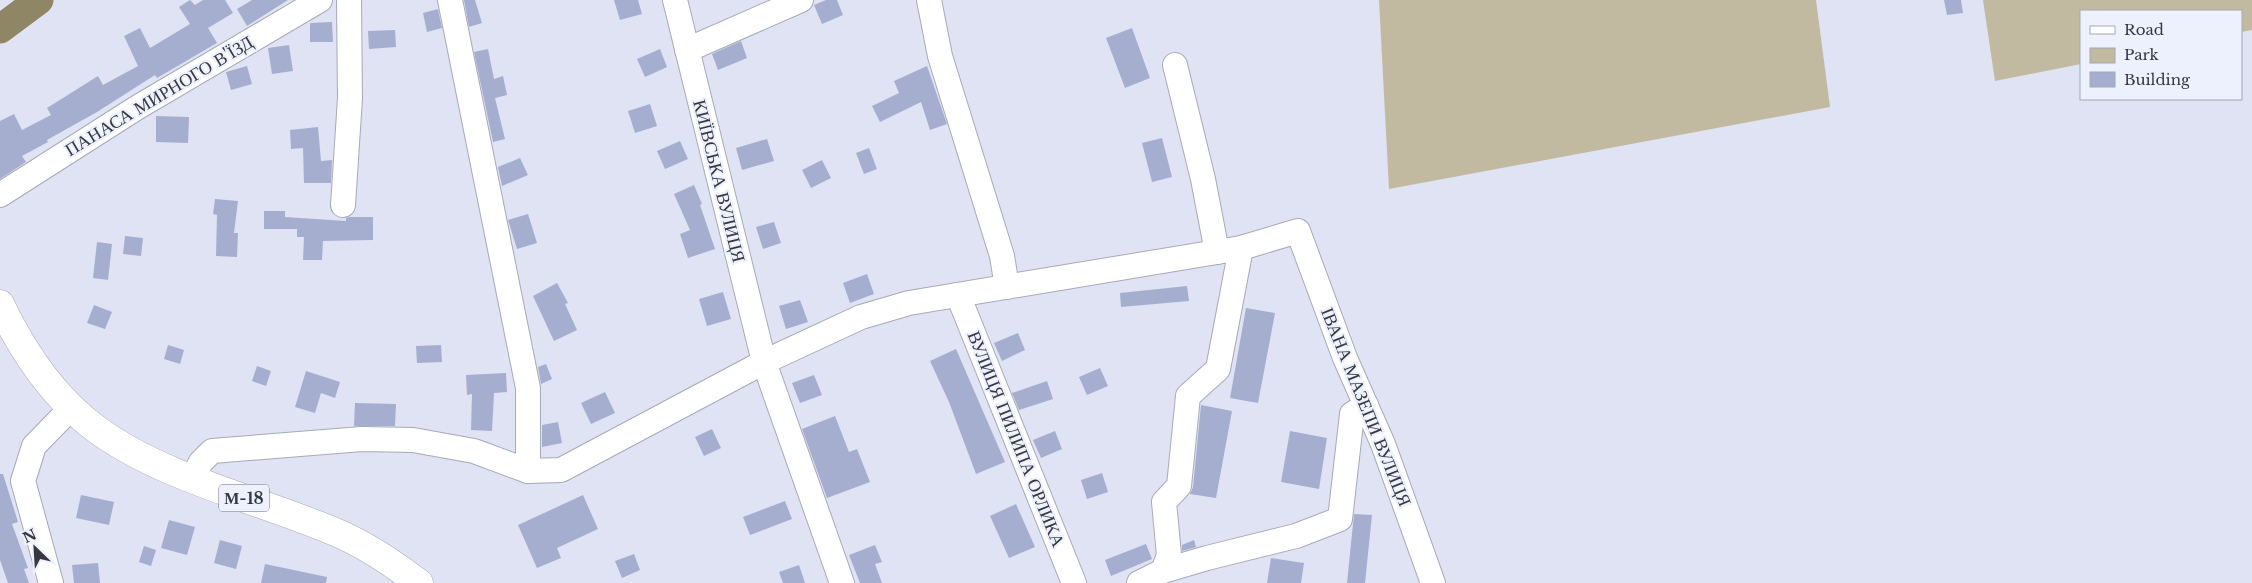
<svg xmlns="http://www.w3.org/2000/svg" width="2252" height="583" viewBox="0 0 2252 583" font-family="'Libre Baskerville',serif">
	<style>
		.green { fill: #c1baa0 }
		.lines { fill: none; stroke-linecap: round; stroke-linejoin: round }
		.river { stroke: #8e8664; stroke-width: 29 }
		.building { fill: #a6aed0 }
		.minor-casing { stroke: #a5aab9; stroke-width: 26 }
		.highway-casing { stroke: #a5aab9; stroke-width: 29 }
		.minor { stroke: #fff; stroke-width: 24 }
		.highway { stroke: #fff; stroke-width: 28 }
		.labels { text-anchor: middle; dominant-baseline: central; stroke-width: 4.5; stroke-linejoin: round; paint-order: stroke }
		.shield { fill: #edf1fe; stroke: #6d7078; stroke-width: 1 }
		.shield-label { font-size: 16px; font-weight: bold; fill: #36383f }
		.street-label { font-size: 18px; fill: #36383f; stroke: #edf1fe }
	</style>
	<rect width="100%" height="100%" fill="#dfe3f4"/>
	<g class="green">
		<polygon points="1379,0 1816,0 1830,107 1389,189"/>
		<polygon points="1983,0 2252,0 2252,30 2241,32 2241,11 2081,11 2081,64 1995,81"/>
	</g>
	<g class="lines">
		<polyline class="river" points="0,29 39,0"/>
	</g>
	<g class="building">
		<polygon points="190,0 195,5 203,0 225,0 233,13 208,28 217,43 157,78 155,75 97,112 47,140 48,142 22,156 26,162 0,179 0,121 14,114 22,130 51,115 47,108 98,76 103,85 138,66 124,36 140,28 150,48 190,24 179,7"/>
		<polygon points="252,0 288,0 247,26 237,9"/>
		<polygon points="464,0 475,0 482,23 469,27"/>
		<polygon points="614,0 638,0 642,14 620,20"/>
		<polygon points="826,0 837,0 843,15 822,24 814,5"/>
		<polygon points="1944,0 1961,0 1963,13 1947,15"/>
		<polygon points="438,9 442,28 427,32 423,13"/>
		<polygon points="332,22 333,42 310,42 310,23"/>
		<polygon points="1132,28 1150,78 1125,88 1106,38"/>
		<polygon points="395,30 396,47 369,49 368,31"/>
		<polygon points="741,41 747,58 718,70 712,54"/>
		<polygon points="289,45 293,71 272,74 268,48"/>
		<polygon points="488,49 494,79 503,76 507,95 495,98 505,139 493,142 474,52"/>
		<polygon points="660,49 667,67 645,77 637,59"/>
		<polygon points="247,66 252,84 231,90 226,72"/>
		<polygon points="927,66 947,124 930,130 921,102 880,122 872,106 899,93 894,81"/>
		<polygon points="650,104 657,126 635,133 628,111"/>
		<polygon points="156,116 189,117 188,143 156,142"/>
		<polygon points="318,127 321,161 332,160 331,183 304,183 303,148 291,149 290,130"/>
		<polygon points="1162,138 1172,177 1152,182 1142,143"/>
		<polygon points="767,139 774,161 742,170 736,148"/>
		<polygon points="680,141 688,159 665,169 657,151"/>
		<polygon points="869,148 877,169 864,174 856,153"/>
		<polygon points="520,158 528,175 502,186 498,167"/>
		<polygon points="822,160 831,178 811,188 802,170"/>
		<polygon points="694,185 702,204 700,205 715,249 688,258 680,234 690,230 674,194"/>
		<polygon points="215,199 238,201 234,233 238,233 237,257 216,256 217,215 213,214"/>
		<polygon points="264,211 285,211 285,217 346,221 346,218 349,217 373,217 373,240 323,241 322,260 303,260 304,237 297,237 297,229 264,229"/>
		<polygon points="528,214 537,243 517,249 508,220"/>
		<polygon points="774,222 781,243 763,249 756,227"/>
		<polygon points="125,236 143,238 141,256 123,254"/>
		<polygon points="97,242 112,244 108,280 93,278"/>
		<polygon points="867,274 874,294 850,303 843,283"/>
		<polygon points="557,283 568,303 565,304 577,330 554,341 533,296"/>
		<polygon points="1187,286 1189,301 1121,307 1120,293"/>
		<polygon points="723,292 731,319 707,326 699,299"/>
		<polygon points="800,300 808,322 786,329 779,306"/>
		<polygon points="94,305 112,312 105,329 87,323"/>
		<polygon points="1246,308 1275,313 1258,403 1230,398"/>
		<polygon points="1018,333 1025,350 1002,361 994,343"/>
		<polygon points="168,345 184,350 180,364 164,359"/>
		<polygon points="441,345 442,362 417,363 416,346"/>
		<polygon points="956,349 1005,462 976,474 949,402 930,361"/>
		<polygon points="546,364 552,379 541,384 538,367"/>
		<polygon points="257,366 271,371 266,386 252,381"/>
		<polygon points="1100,368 1108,386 1087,395 1079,377"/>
		<polygon points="306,371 340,382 335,398 321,393 315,413 295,407"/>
		<polygon points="506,373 507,392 494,393 492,431 471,430 472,394 467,395 466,375"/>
		<polygon points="814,375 822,395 800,403 792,383"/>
		<polygon points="1047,381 1053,399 1019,410 1012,393"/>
		<polygon points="605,392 615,413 591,424 581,403"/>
		<polygon points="355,403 396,404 395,426 354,426"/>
		<polygon points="1201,405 1232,411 1216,498 1190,494 1193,487"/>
		<polygon points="835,416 849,452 857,449 870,482 827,498 802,429"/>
		<polygon points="558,422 562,443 542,447 542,425"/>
		<polygon points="712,429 721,448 704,456 695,437"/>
		<polygon points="1055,431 1062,449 1041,458 1033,440"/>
		<polygon points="1290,431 1327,438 1319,489 1281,482"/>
		<polygon points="1102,473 1108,492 1087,499 1081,480"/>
		<polygon points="0,474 3,474 18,522 12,524 28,568 24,569 29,583 8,583 0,560"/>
		<polygon points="81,495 114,502 109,525 76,518"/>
		<polygon points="583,495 598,529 557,548 561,558 537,568 518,525"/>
		<polygon points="785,501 792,519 750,535 743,517"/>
		<polygon points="1016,504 1035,547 1009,558 990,516"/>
		<polygon points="1354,514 1372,515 1365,583 1347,583"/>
		<polygon points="169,520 195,527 187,555 161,548"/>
		<polygon points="220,540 242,546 236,569 214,563"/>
		<polygon points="1194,540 1196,547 1182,551 1182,545"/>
		<polygon points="1146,544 1152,559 1111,576 1105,560"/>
		<polygon points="875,545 882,562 875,564 882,583 860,583 849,555"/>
		<polygon points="144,546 156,550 151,566 139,562"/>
		<polygon points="634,554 640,570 622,578 615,561"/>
		<polygon points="1271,558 1304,563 1301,583 1267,583"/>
		<polygon points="98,563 100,583 74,583 72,565"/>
		<polygon points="265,564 327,577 326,583 261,583"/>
		<polygon points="799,565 805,583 783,583 779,572"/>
	</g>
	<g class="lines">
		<g class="minor-casing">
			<g id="minor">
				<polyline points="450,0 528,388 528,471"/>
				<polyline points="675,0 764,362 842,583"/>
				<polyline points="929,0 940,56 1002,256 1007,287"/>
				<polyline points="687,50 801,0"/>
				<polyline points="1175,65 1203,179 1217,252"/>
				<polyline points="0,195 138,107 320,0"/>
				<polyline points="343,205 350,98 349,0"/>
				<polyline points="958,295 1074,583"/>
				<polyline points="192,478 201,462 212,451 362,439 413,440 474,451 528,471 561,470 764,362 861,317 909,303 1241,248 1298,231 1345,358 1383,444 1433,583"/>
				<polyline points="1163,571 1207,558 1296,536 1340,519 1352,414 1366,405"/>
				<polyline points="51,583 23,481 34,446 71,408"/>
				<polyline points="1139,583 1163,571 1169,555 1164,502 1179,486 1188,396 1218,369 1241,248"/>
			</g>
		</g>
		<g class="highway-casing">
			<path id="highway" d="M 0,304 C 23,352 54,399 99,431 C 167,480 265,501 342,535 C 369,547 395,565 419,583"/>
		</g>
		<use href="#minor" class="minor"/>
		<use href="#highway" class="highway"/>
	</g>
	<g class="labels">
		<rect class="shield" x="219" y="484.5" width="50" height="27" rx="4"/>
		<g class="shield-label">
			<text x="244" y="498">М-18</text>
		</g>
		<g class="street-label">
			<text transform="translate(159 96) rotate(-31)">ПАНАСА МИРНОГО В'ЇЗД</text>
			<text transform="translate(719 181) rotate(76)">КИЇВСЬКА ВУЛИЦЯ</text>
			<text transform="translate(1366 407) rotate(68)">ІВАНА МАЗЕПИ ВУЛИЦЯ</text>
			<text transform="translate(1016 439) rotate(68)">ВУЛИЦЯ ПИЛИПА ОРЛИКА</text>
		</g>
	</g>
	<rect x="2080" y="10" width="162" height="90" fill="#edf1fe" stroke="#a4a7b2"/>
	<rect x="2090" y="26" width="25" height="8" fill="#ffffff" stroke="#a4a7b2"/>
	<text x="2124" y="35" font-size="15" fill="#36383f">Road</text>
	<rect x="2090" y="48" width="25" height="15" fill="#c1baa0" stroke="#a4a7b2"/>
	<text x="2124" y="60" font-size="15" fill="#36383f">Park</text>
	<rect x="2090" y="72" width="25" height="15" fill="#a6aed0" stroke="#a4a7b2"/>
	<text x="2124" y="85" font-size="15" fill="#36383f">Building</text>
	<g transform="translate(35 548) rotate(335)" stroke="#edf1fe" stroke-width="4" paint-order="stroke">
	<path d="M0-4L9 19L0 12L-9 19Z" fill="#36383f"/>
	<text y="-8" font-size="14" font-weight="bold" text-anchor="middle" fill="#36383f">N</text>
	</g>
</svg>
